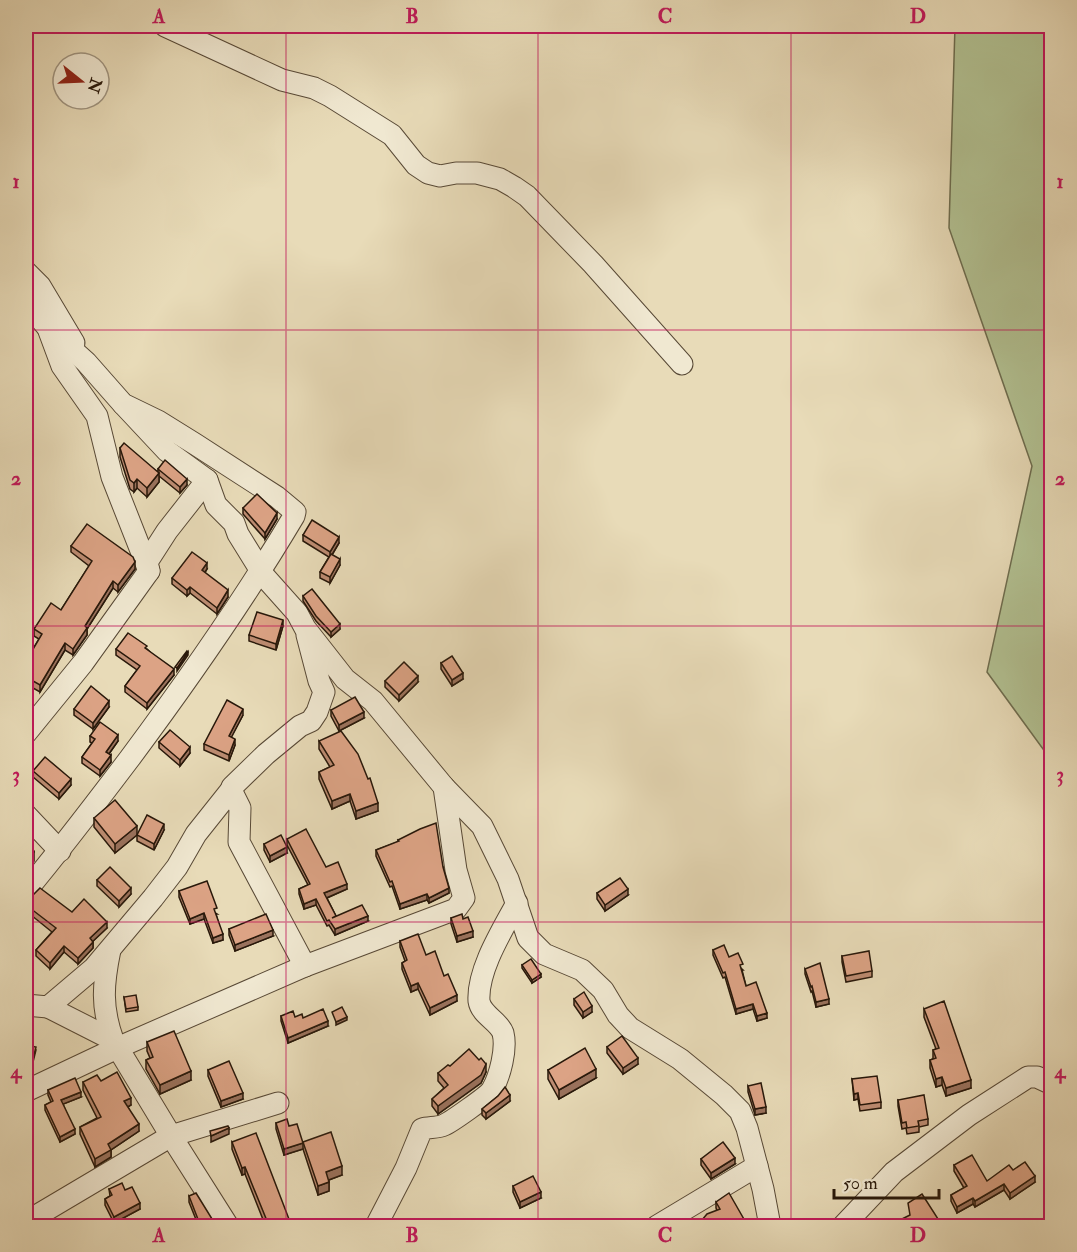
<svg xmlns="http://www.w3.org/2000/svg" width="1077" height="1252" viewBox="0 0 1077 1252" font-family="'IM FELL Double Pica',serif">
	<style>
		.green { fill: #b2c192; stroke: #6d6c4e; stroke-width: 1.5 }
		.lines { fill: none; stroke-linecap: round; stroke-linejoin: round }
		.minor-casing { stroke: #584936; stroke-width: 23 }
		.minor { stroke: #f0e8d1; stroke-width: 21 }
		.wall { fill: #bd8c72; stroke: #28180a; stroke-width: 1.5 }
		.shaded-wall { fill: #9a725d; stroke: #28180a; stroke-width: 1.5 }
		.building { fill: #dca385; stroke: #28180a; stroke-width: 1.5 }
		.grid { fill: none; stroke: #c2185b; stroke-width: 1.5; stroke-opacity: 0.55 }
		.neatline { fill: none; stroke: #c2185b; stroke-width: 2 }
		.grid-label { font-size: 20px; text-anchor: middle; font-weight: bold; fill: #c2185b }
	</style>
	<rect width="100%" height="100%" fill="#e8dbb8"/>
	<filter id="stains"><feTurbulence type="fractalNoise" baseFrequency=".00333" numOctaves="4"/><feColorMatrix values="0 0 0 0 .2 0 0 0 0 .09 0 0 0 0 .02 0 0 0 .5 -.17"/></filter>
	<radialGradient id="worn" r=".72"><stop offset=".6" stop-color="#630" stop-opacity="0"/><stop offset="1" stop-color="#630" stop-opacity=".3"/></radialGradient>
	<polygon class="green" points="955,26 1051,26 1051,760 987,672 1032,466 949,228"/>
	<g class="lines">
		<g class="minor-casing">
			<g id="minor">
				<polyline points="165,26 282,80 314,88 330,96 392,135 416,165 428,173 440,176 456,173 477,173 500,179 514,187 527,196 593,264 682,364"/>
				<polyline points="26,272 40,286 74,343"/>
				<path d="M 26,302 L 48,328 L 86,362 L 123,404 L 158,421 L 195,444 L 277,497 L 295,512 L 294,516 C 244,600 188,680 130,758 C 96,803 62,848 26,891"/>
				<polyline points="49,331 62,366 97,416 112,477 149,571"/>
				<polyline points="123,404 167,451 207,480 216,505 234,523 238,534 264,576 297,613 305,628 345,679 373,701 444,787 482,826 508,879 528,938 544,954 582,970 603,990 618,1015 630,1028 680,1059 724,1095 740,1111 747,1128 763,1189 770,1226"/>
				<polyline points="26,733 83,663 149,571 147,562 167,531 207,480"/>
				<polyline points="231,790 240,808 239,842 305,966"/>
				<polyline points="26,815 60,851"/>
				<path d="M 110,950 C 103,984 101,1007 113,1040 L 171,1136 L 228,1226"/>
				<polyline points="26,1005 48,1007 94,968 153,898 177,867 196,834 231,790 232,787 266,754 300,726 311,721 317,712 324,692 319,681 307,635"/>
				<polyline points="48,1007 113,1040"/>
				<polyline points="26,1091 117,1048 305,966 456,909 464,898 456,870 444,787"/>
				<polyline points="26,1222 171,1136 278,1103"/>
				<path d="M 376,1226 L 406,1168 L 422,1129 C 429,1127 438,1128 444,1125 C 451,1122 488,1096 492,1090 C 500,1076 507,1049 503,1033 C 499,1021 481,1015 479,1001 C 477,970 503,929 517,903"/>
				<polyline points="657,1226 757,1166"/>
				<polyline points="843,1226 894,1172 969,1115 1028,1077 1037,1077 1052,1084"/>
			</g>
		</g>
		<use href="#minor" class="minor"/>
	</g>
	<g class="wall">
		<polygon points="120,448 158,472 158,469 187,485 180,493 159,476 159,482 147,497 137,488 134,492 130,489 120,457"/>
		<polygon points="243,508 277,519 265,539 243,514"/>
		<polygon points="303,535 339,543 332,555 340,565 330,583 320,578 320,572 329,557 303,541"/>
		<polygon points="71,546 135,569 118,592 113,588 87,629 87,635 73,655 65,650 40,692 26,684 26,661 39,639 34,636 34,629 61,610 89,566 71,552"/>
		<polygon points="207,569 205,573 228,597 217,614 190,593 187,596 172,584 172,578"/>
		<polygon points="303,596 340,629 331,637 316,621 303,601"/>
		<polygon points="283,626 276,650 249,641 249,635"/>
		<polygon points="116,649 147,649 174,675 147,709 125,692 125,686 137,670 116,655"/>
		<polygon points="441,663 463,679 452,686 441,669"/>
		<polygon points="385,681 418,682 399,701 385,687"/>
		<polygon points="109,707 93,729 74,715 74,709"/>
		<polygon points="331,710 364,718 339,731 331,716"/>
		<polygon points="243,715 231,737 235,745 229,761 204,750 204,744"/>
		<polygon points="90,736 118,741 109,754 111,762 100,776 82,763 82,757 92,743 90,742"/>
		<polygon points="319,741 378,811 356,819 350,801 332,809 319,779 319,772 330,767 319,749"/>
		<polygon points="159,742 190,753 180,766 159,748"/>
		<polygon points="33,771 71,785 59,799 33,777"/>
		<polygon points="94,818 137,835 115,853 94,827"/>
		<polygon points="164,830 154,850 137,841 137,835"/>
		<polygon points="287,839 326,867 347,889 327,898 336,916 368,921 335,935 329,925 327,926 316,905 304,909 299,894 299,889 308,885 287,845"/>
		<polygon points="398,840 443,867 449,893 429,903 427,900 400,909 392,886 390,887 376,856 376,850 398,842"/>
		<polygon points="264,844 287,853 270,862 264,850"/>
		<polygon points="97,880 131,894 119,907 97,886"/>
		<polygon points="179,891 217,914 216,914 223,940 213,943 204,919 190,924 179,897"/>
		<polygon points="597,893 628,895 605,911 597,899"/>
		<polygon points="26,897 72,912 107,928 93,941 93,948 78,964 64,952 50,969 36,956 36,950 52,932 26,911"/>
		<polygon points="451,918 463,919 473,937 457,942 451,924"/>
		<polygon points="229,929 273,936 235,951 229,935"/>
		<polygon points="400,941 426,955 444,976 457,1001 430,1015 418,989 411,992 402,969 402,963 405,961 400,947"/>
		<polygon points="713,950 729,957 743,970 742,970 746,986 767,1018 757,1021 753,1009 736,1014 725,977 723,978 713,955"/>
		<polygon points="842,956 872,971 872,977 846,982 842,962"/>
		<polygon points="522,965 541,977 532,983 522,968"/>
		<polygon points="805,969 829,1004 816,1007 812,991 811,992 805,974"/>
		<polygon points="124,997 138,1007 138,1010 126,1012"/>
		<polygon points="574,999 592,1012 583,1018 574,1005"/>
		<polygon points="924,1009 971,1088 946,1096 942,1085 936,1087 930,1068 930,1060 933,1059 933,1050 936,1049 924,1017"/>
		<polygon points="281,1016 303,1018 328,1026 288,1043 281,1021"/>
		<polygon points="147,1042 191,1080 160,1094 146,1069 146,1060 150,1058 147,1051"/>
		<polygon points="26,1045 36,1050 33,1062 26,1060"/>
		<polygon points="607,1047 638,1064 623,1074 607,1053"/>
		<polygon points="208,1070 243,1099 221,1107 208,1076"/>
		<polygon points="548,1070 596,1078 559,1099 548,1079"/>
		<polygon points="486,1072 481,1083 438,1114 432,1106 432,1099 444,1088 438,1081 438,1073"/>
		<polygon points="852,1079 881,1102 881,1108 860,1111 858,1099 854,1100"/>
		<polygon points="101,1081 131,1105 128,1107 139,1131 111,1150 111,1157 95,1167 80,1134 80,1127 97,1118 83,1090 83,1082"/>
		<polygon points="748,1086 766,1113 755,1115 748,1092"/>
		<polygon points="48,1090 81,1097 63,1104 75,1134 60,1142 45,1110 45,1105 51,1102 48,1095"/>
		<polygon points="498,1096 510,1101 486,1119 482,1115 482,1109"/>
		<polygon points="898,1100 928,1119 928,1125 919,1127 919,1132 907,1134 906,1128 902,1129 898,1106"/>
		<polygon points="276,1123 289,1126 303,1143 342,1175 329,1180 329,1191 318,1195 303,1149 284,1155 276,1129"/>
		<polygon points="232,1142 292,1227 264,1222 245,1174 242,1175 232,1149"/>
		<polygon points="701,1159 735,1164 711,1179 701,1165"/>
		<polygon points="954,1165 987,1181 1013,1170 1035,1182 1010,1199 1004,1190 975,1207 973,1204 957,1213 951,1201 951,1195 964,1188 954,1171"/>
		<polygon points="513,1186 541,1198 520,1208 513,1192"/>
		<polygon points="109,1189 125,1190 140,1209 114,1223 105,1205 105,1199 110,1196"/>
		<polygon points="189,1196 217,1227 199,1227 189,1202"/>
		<polygon points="716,1202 745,1227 702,1227 702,1220 717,1211 716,1208"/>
	</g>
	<g class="shaded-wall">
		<polygon points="159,473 159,482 147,497 147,488"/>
		<polygon points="137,479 137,488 134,492 134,483"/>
		<polygon points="187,479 187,485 180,493 180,487"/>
		<polygon points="277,513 277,519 265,539 265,533"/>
		<polygon points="339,537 339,543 330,558 330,552"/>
		<polygon points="340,559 340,565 330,583 330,577"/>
		<polygon points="135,562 135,569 118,592 118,585"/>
		<polygon points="207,563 207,569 202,576 202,570"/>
		<polygon points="113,581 113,588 87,629 87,635 73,655 73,649 85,626"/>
		<polygon points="190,587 190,593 187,596 187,590"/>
		<polygon points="228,590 228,597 217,614 217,608"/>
		<polygon points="283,620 283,626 276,650 276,644"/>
		<polygon points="340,624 340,629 331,637 331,632"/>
		<polygon points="65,643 65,650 40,692 40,685"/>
		<polygon points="188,652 188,655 177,671 177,668"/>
		<polygon points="174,669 174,675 147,709 147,703"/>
		<polygon points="463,673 463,679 452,686 452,680"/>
		<polygon points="418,676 418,682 399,701 399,695"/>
		<polygon points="109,701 109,707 93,729 93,723"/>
		<polygon points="243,709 243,715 229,742 229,736"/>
		<polygon points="364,712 364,718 339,731 339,725"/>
		<polygon points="118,735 118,741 106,758 106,752"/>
		<polygon points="235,739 235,745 229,761 229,755"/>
		<polygon points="190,747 190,753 180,766 180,760"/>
		<polygon points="111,755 111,762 100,776 100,770"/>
		<polygon points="71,779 71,785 59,799 59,793"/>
		<polygon points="350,794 350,801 332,809 332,801"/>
		<polygon points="378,803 378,811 356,819 356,811"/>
		<polygon points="164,824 164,830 154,850 154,844"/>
		<polygon points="137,826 137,835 115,853 115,844"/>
		<polygon points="287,847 287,853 270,862 270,856"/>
		<polygon points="34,852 34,861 26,872 26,863"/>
		<polygon points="347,884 347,889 324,899 324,893"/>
		<polygon points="131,888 131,894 119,907 119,901"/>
		<polygon points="449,888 449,893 429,903 429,898"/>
		<polygon points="628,889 628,895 605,911 605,905"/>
		<polygon points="427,894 427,900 400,909 400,904"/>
		<polygon points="316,899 316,905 304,909 304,904"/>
		<polygon points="204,913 204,919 190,924 190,919"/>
		<polygon points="368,916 368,921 335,935 335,929"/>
		<polygon points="107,922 107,928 90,944 90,938"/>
		<polygon points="273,930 273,936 235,951 235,945"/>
		<polygon points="473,931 473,937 457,942 457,936"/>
		<polygon points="223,934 223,940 213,943 213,938"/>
		<polygon points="93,942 93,948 78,964 78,958"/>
		<polygon points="64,946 64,952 50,969 50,963"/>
		<polygon points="541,974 541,977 532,983 532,980"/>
		<polygon points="418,983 418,989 411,992 411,986"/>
		<polygon points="457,995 457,1001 430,1015 430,1008"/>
		<polygon points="829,999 829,1004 816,1007 816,1002"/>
		<polygon points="753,1004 753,1009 736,1014 736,1009"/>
		<polygon points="592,1006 592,1012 583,1018 583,1012"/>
		<polygon points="767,1013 767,1018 757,1021 757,1016"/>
		<polygon points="347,1017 347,1020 336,1025 336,1022"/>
		<polygon points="328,1021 328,1026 288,1043 288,1038"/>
		<polygon points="638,1058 638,1064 623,1074 623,1068"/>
		<polygon points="486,1064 486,1072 481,1083 438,1114 438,1106"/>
		<polygon points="596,1069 596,1078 559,1099 559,1090"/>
		<polygon points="191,1071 191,1080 160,1094 160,1085"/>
		<polygon points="942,1077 942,1085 936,1087 936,1079"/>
		<polygon points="971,1080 971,1088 946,1096 946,1088"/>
		<polygon points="81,1092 81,1097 61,1105 61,1100"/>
		<polygon points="243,1093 243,1099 221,1107 221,1101"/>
		<polygon points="858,1093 858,1099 854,1100 854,1094"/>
		<polygon points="510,1095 510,1101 486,1119 486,1113"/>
		<polygon points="131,1098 131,1105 124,1109 124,1101"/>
		<polygon points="766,1107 766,1113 755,1115 755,1109"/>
		<polygon points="139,1124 139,1131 111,1150 111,1157 95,1167 95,1159 108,1144"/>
		<polygon points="229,1128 229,1134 211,1142 211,1136"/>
		<polygon points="75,1129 75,1134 60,1142 60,1137"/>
		<polygon points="303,1143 303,1149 284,1155 284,1149"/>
		<polygon points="735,1158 735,1164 711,1179 711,1173"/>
		<polygon points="342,1166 342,1175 326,1181 326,1172"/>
		<polygon points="245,1167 245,1174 242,1175 242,1168"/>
		<polygon points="1035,1176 1035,1182 1010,1199 1010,1193"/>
		<polygon points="329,1182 329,1191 318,1195 318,1186"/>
		<polygon points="1004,1184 1004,1190 975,1207 975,1201"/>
		<polygon points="541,1192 541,1198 520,1208 520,1202"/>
		<polygon points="973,1198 973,1204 957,1213 957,1207"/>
		<polygon points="140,1203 140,1209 114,1223 114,1217"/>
		<polygon points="745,1221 745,1227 735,1227"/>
		<polygon points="940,1222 940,1227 934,1227"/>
	</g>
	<g class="building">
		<polygon points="124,443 159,473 147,488 137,479 134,483 130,480 120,448"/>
		<polygon points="165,460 187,479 180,487 158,469"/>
		<polygon points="257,494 277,513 265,533 243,508"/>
		<polygon points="312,520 339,537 330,552 303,535"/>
		<polygon points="87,524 133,557 135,562 118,585 113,581 85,626 87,628 73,649 65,643 40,685 26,677 26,661 42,634 34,629 51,603 61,610 92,561 71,546"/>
		<polygon points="192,552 207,563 202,570 228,590 217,608 190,587 187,590 172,578"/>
		<polygon points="331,554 340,559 330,577 320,572"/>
		<polygon points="312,589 340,624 331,632 316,616 303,596"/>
		<polygon points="257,612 283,620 276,644 249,635"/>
		<polygon points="128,633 147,646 145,648 174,669 147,703 125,686 140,666 116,649"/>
		<polygon points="187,651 188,652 177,668 175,667"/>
		<polygon points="452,656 463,673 452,680 441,663"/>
		<polygon points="404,662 418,676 399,695 385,681"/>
		<polygon points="91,686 109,701 93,723 74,709"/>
		<polygon points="355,697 364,712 339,725 331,710"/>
		<polygon points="227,700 243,709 229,736 235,739 229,755 204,744"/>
		<polygon points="100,722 118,735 106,752 111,755 100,770 82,757 95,739 90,736"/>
		<polygon points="170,730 190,747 180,760 159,742"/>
		<polygon points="341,731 358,754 368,779 370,778 378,803 356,811 350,794 332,801 319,772 334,765 319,741"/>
		<polygon points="45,757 71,779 59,793 33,771"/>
		<polygon points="115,800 137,826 115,844 94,818"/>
		<polygon points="147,815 164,824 154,844 137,835"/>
		<polygon points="436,823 443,867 449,888 429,898 427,894 400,904 392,881 390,882 376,850 399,841 398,840 420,829"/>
		<polygon points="306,829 326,867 338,862 347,884 324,893 336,916 332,918 362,905 368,916 335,929 329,920 327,921 316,899 304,904 299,889 310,884 287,839"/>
		<polygon points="281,835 287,847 270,856 264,844"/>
		<polygon points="26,846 34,852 26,863"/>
		<polygon points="110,867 131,888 119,901 97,880"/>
		<polygon points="620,878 628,889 605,905 597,893"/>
		<polygon points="207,881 217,908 214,909 223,934 213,938 204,913 190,919 179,891"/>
		<polygon points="40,888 72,912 84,899 107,922 90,938 93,942 78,958 64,946 50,963 36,950 56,928 26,905 26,897 31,897"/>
		<polygon points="266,914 273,930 235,945 229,929"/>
		<polygon points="462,914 463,919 468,917 473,931 457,936 451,918"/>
		<polygon points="418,934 426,955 435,951 444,976 448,974 457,995 430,1008 418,983 411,986 402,963 407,960 400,941"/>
		<polygon points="724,945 729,957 738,953 743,964 740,965 746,986 756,982 767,1013 757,1016 753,1004 736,1009 725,972 723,973 713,950"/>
		<polygon points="869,951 872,971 846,976 842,956"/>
		<polygon points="531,959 541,974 532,980 522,965"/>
		<polygon points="820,963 829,999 816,1002 812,986 811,987 805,969"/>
		<polygon points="584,992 592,1006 583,1012 574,999"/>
		<polygon points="136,995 138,1007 126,1009 124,997"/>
		<polygon points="944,1001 971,1080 946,1088 942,1077 936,1079 930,1060 936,1058 933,1050 939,1048 924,1009"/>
		<polygon points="342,1007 347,1017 336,1022 332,1012"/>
		<polygon points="323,1009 328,1021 288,1038 281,1016 293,1011 295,1017 302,1014 303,1018"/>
		<polygon points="26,1014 31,1015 27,1026 26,1025"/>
		<polygon points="174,1031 191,1071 160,1085 146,1060 153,1057 147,1042"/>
		<polygon points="622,1036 638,1058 623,1068 607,1047"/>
		<polygon points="26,1045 36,1047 33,1059 26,1057"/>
		<polygon points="585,1048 596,1069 559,1090 548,1070"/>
		<polygon points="469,1049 479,1060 481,1058 486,1064 481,1075 438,1106 432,1099 448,1085 438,1073 448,1065 450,1066"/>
		<polygon points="229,1061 243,1093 221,1101 208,1070"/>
		<polygon points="117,1072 131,1098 124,1101 139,1124 108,1144 111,1150 95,1159 80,1127 101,1117 83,1082 97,1075 101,1081"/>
		<polygon points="877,1076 881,1102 860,1105 858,1093 854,1094 852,1079"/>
		<polygon points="75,1078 81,1092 61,1100 75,1129 60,1137 45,1105 53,1101 48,1090"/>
		<polygon points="761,1083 766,1107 755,1109 748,1086"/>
		<polygon points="505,1087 510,1095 486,1113 482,1109 498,1096"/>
		<polygon points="924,1095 928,1119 918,1121 919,1126 907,1128 906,1122 902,1123 898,1100"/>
		<polygon points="287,1119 289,1126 297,1124 303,1143 284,1149 276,1123"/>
		<polygon points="228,1126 229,1128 211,1136 210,1131"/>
		<polygon points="331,1132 342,1166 326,1172 329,1182 318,1186 303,1142"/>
		<polygon points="256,1133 292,1227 255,1227 267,1221 245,1167 242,1168 232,1142"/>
		<polygon points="723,1142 735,1158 711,1173 701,1159"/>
		<polygon points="972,1155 987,1181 1009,1165 1013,1170 1025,1162 1035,1176 1010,1193 1004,1184 975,1201 973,1198 957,1207 951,1195 967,1186 954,1165"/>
		<polygon points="533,1176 541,1192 520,1202 513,1186"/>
		<polygon points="122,1183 125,1190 132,1187 140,1203 114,1217 105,1199 112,1195 109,1189"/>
		<polygon points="196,1193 217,1227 201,1227 189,1196"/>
		<polygon points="729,1193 745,1221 735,1227 703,1227 702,1220 707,1214 720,1209 716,1202"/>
		<polygon points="922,1194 940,1222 934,1227 893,1227 892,1224 910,1215 908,1203"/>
		<polygon points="955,1221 958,1227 944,1227 944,1226"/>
	</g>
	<path class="grid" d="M 286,26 L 286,1226M 538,26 L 538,1226M 791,26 L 791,1226M 26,330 L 1052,330M 26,626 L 1052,626M 26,922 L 1052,922"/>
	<rect width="1077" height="1252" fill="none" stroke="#e8dbb8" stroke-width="66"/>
	<g transform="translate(81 81) rotate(108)"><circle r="28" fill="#f0e8d1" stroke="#a09581" stroke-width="1.5"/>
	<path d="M0-4.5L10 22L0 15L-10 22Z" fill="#8f2418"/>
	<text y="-9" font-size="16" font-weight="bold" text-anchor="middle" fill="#28180a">N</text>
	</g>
	<path d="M834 1189v9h105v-9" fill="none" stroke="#28180a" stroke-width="3"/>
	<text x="843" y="1189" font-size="18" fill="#28180a" stroke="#f0e8d1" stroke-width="4.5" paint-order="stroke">50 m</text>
	<rect x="33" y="33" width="1011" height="1186" class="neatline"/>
	<g class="grid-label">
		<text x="159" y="23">A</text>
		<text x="412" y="23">B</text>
		<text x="665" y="23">C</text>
		<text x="918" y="23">D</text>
		<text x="16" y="188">1</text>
		<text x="1060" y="188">1</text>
		<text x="16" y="485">2</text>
		<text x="1060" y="485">2</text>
		<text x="16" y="781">3</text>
		<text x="1060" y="781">3</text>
		<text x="16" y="1078">4</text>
		<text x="1060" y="1078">4</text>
		<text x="159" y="1242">A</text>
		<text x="412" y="1242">B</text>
		<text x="665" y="1242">C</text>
		<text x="918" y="1242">D</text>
	</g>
	<rect width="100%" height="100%" filter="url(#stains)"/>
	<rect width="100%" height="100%" fill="url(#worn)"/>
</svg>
